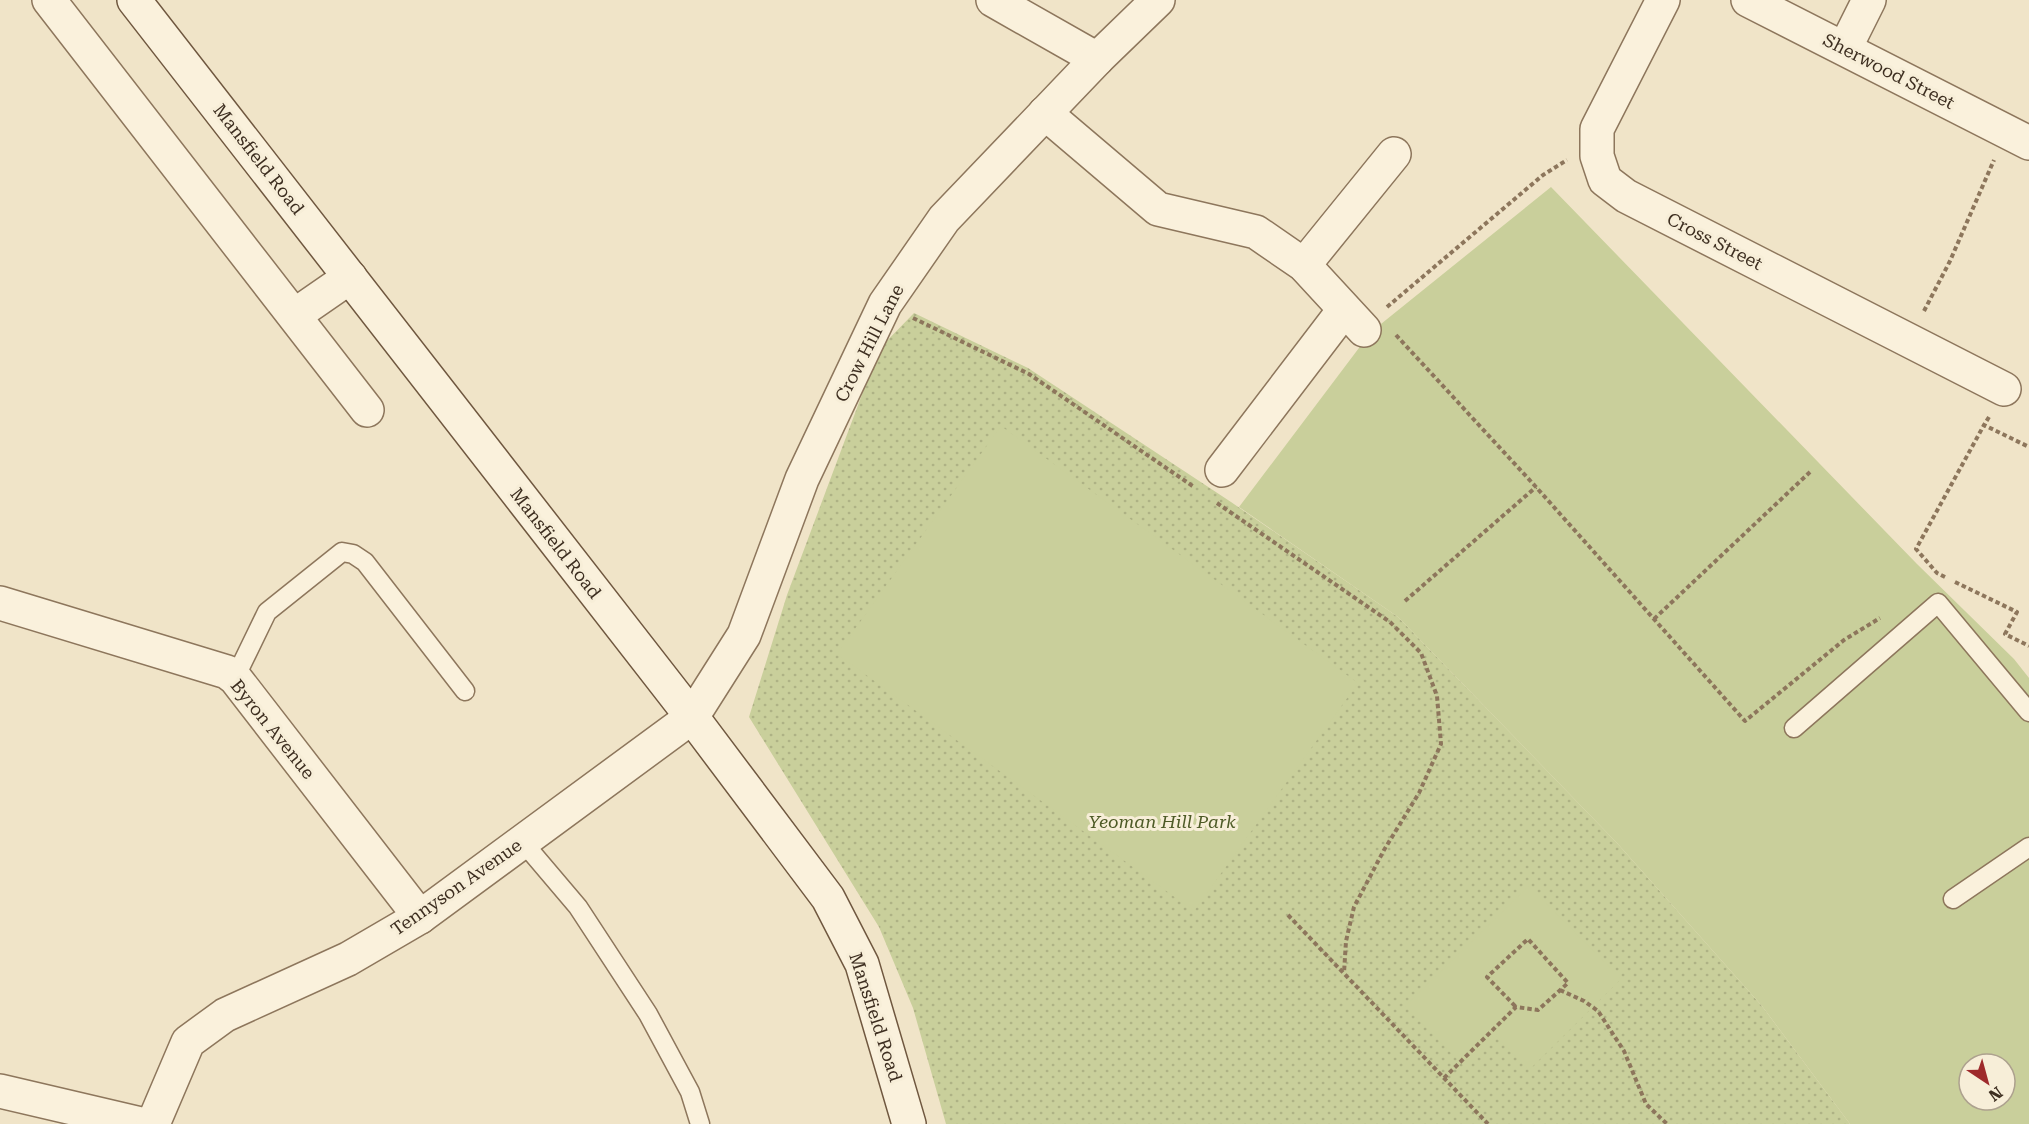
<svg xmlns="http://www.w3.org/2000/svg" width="2029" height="1124" viewBox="0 0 2029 1124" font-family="'Roboto Serif',serif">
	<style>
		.grass { fill: url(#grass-dots) }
		.garden { fill: #c9cf9b; fill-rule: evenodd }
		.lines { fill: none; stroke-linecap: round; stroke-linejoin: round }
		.service-casing { stroke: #8d765c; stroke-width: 21 }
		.minor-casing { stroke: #8d765c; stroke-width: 36 }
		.secondary-casing { stroke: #6f573f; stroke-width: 36 }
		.path { stroke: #8d765c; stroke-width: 4; stroke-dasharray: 4.5 3; stroke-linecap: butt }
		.service { stroke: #faf1dc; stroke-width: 18 }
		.minor { stroke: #faf1dc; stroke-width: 33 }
		.secondary { stroke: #faf1dc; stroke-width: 33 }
		.labels { text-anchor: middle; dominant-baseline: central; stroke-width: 6; stroke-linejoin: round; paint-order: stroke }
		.street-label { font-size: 18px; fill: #3d2e20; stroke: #f7eed8 }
		.park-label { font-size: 18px; font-style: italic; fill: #4d5a26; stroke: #f7eed8 }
	</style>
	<defs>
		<pattern id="grass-dots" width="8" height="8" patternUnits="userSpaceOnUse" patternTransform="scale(1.5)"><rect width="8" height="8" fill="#c9cf9b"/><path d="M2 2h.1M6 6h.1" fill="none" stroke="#aeb285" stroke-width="1.8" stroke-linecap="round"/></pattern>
	</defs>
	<rect width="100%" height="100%" fill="#f0e4c8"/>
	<polygon class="grass" points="914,313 1028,368 1231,502 1398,617 1617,843 1762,1006 1850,1124 946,1124 913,1008 879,927 749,717 787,595 879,349"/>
	<g class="garden">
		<path d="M 1551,187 L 1917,564 L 2014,659 L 2029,678 L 2029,1124 L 1850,1124 L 1762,1006 L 1617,843 L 1398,617 L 1239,507 L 1371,332 ZM 1969,1064 L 2005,1064 L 2005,1100 L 1969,1100 Z"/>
		<polygon points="1001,426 1358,683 1194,911 837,654"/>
		<polygon points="1529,886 1621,979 1529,1070 1495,1035 1464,1066 1405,1006"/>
	</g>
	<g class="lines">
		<g class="service-casing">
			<g id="service">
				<polyline points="235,678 267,612 342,552 353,554 365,562 465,691"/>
				<polyline points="1794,728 1938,603 2029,712"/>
				<polyline points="522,841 578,907 648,1014 690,1092 700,1124"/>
				<polyline points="1953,899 2029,847"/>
			</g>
		</g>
		<g class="minor-casing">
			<g id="minor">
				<polyline points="49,0 367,410"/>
				<polyline points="993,0 1097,59"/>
				<polyline points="1663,0 1597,129 1597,156 1605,180 1626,196 2004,389"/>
				<polyline points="1748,0 2029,143"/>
				<polyline points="1845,48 1869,0"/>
				<polyline points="1045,113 1158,209 1256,232 1304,265 1364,330"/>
				<polyline points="1304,265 1394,154"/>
				<polyline points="295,315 350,277"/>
				<polyline points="1222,470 1344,310"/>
				<polyline points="0,603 227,672 235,678 420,917"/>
				<polyline points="0,1091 141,1124"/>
				<polyline points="153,1124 188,1042 225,1015 348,959 420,917 692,717 744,635 802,479 885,304 944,219 1097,59 1158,0"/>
			</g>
		</g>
		<g class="secondary-casing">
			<polyline id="secondary" points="134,0 692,717 828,898 862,964 909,1124"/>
		</g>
		<g class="path">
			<polyline points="1387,307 1543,175 1567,160"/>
			<polyline points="1924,311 1950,261 1994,160"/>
			<polyline points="913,318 1029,374 1194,487"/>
			<polyline points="1396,335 1536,487 1745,721 1844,640 1880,618"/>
			<polyline points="1989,417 1984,425 2029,447"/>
			<polyline points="1217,503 1390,622 1421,653 1437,696 1441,744 1419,793 1384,850 1354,907 1346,941 1344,973"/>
			<polyline points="1945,577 1937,573 1916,549 1984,425"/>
			<polyline points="1955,582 2017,612 2005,634 2029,646"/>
			<polyline points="1405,601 1536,487"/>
			<polyline points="1654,619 1810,472"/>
			<polyline points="1288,915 1488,1124"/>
			<polyline points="1560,990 1584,1001 1598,1011 1624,1051 1646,1104 1667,1124"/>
			<polyline points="1444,1078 1516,1007 1538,1010 1568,983 1528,939 1487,977 1516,1007"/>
		</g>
		<use href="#service" class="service"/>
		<use href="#minor" class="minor"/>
		<use href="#secondary" class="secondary"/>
	</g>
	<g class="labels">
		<g class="street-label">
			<text transform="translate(1889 71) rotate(27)">Sherwood Street</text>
			<text transform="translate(259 159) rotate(52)">Mansfield Road</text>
			<text transform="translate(1715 241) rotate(27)">Cross Street</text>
			<text transform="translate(869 343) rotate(-63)">Crow Hill Lane</text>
			<text transform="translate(556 543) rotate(52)">Mansfield Road</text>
			<text transform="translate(273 729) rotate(51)">Byron Avenue</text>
			<text transform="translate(456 887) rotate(-35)">Tennyson Avenue</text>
			<text transform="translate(876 1017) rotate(72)">Mansfield Road</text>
		</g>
		<g class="park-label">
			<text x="1162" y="821">Yeoman Hill Park</text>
		</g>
	</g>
	<g transform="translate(1987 1082) rotate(144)"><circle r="28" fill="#f7eed8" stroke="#ada18e" stroke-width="1.5"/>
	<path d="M0-4.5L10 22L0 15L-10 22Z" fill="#9e2a2b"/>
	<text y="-9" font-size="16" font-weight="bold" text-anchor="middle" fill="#3d2e20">N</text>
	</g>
</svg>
